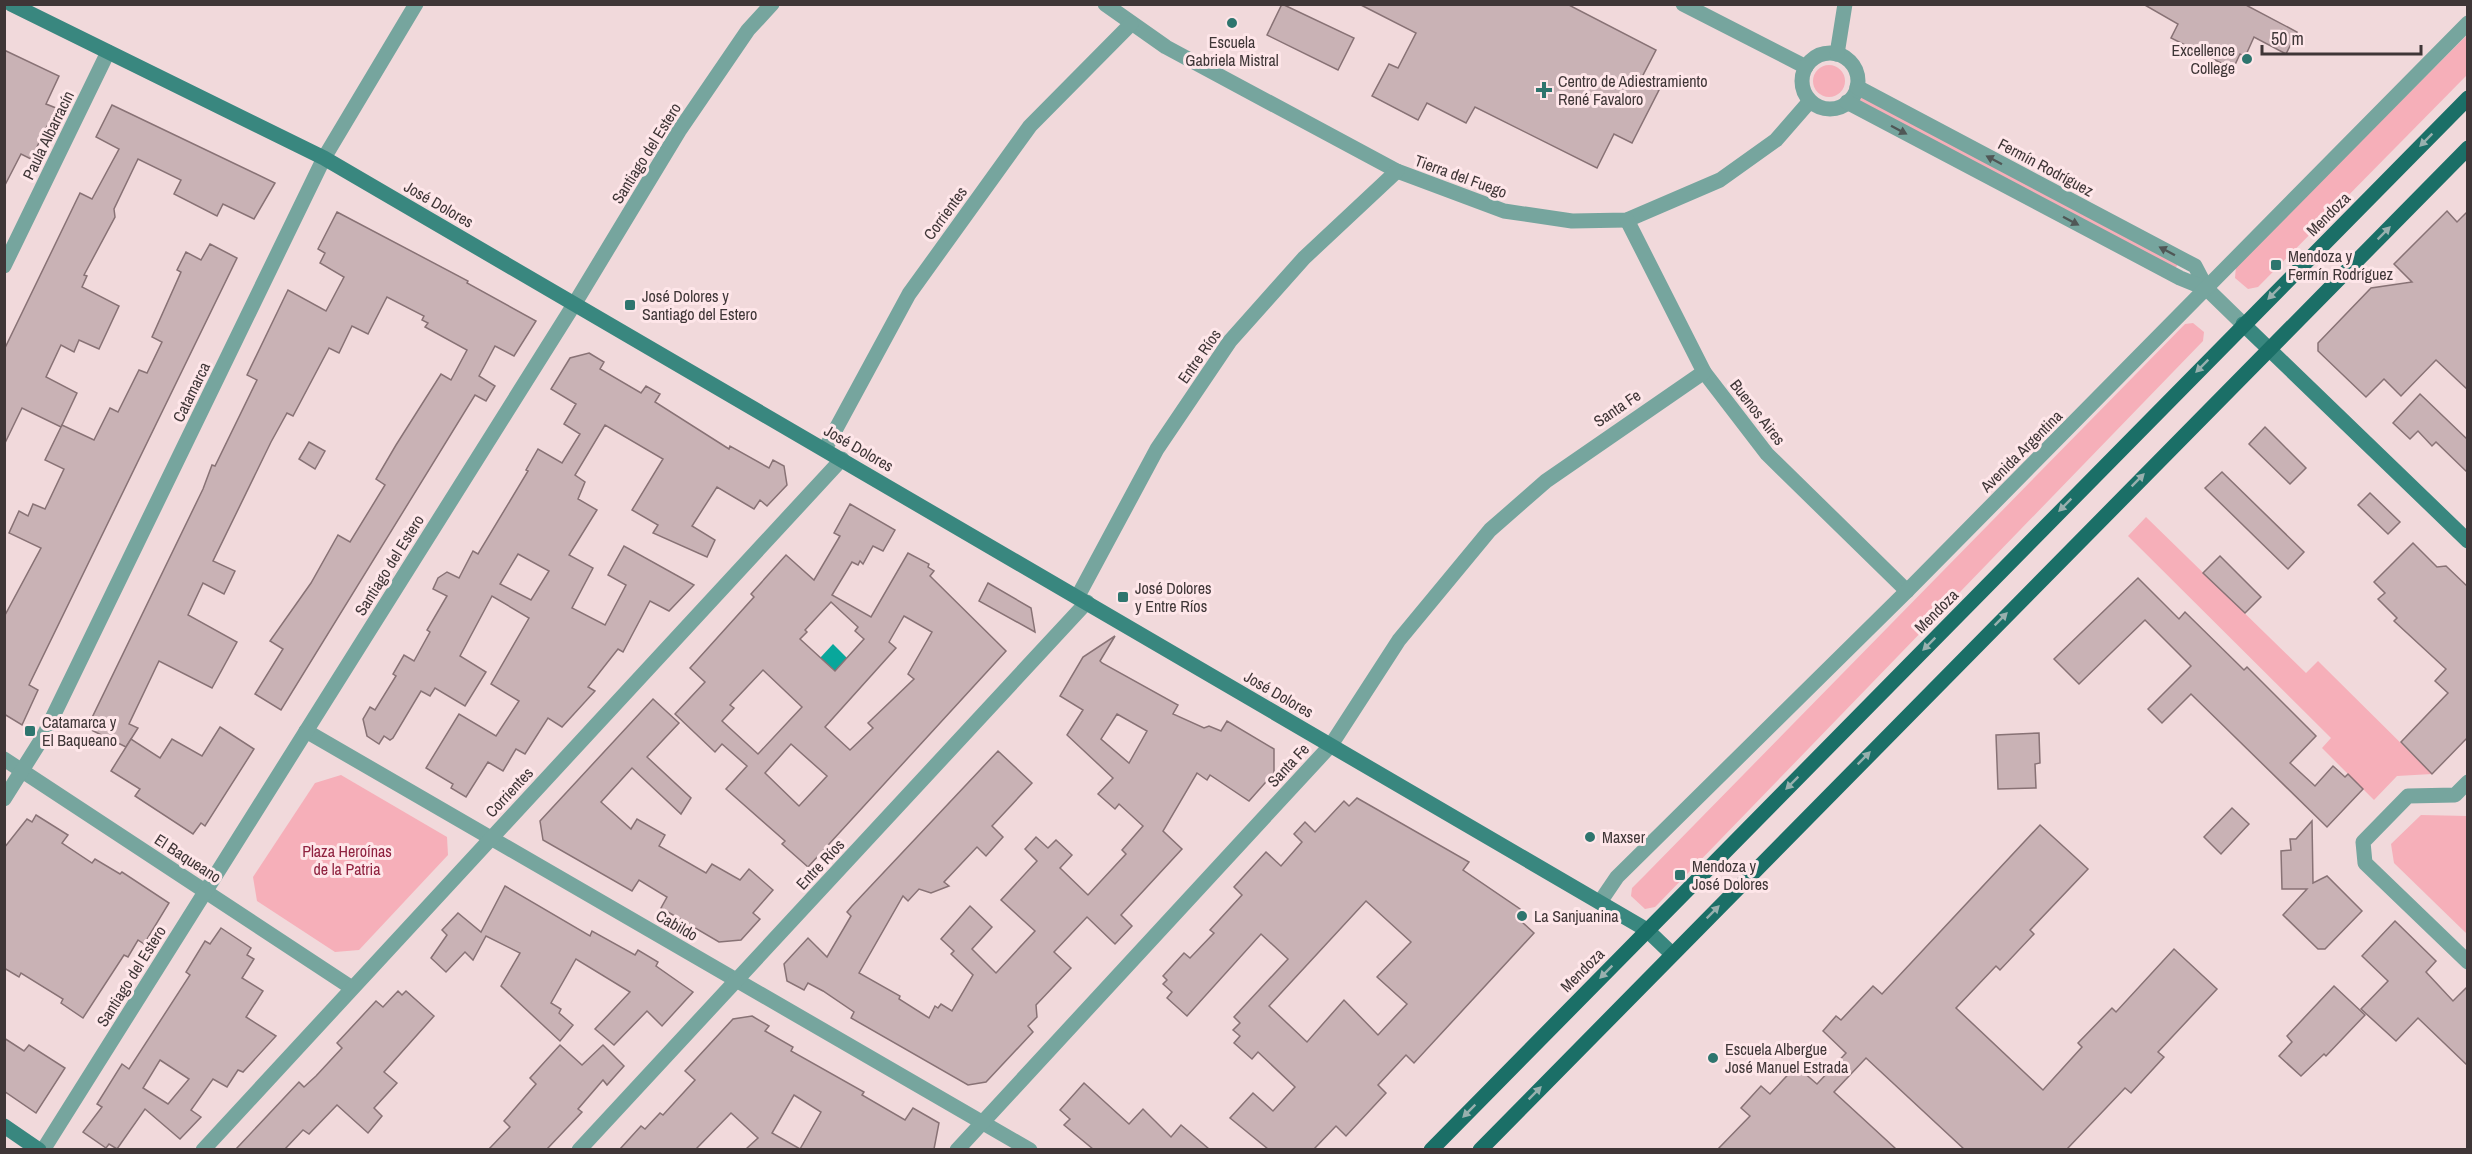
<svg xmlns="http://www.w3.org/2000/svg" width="2472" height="1154" viewBox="0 0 2472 1154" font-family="'Archivo Narrow',sans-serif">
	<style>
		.green { fill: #f6afb9 }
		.water { fill: #08a79b }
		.building { fill: #c9b2b5; stroke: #887275; stroke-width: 1.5; fill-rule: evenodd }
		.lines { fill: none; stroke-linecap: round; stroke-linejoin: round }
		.street { stroke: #76a59e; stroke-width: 15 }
		.secondary { stroke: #39877f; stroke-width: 15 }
		.primary { stroke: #1b6f67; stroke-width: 15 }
		.oneway { fill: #505756 }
		.oneway2 { fill: #98b0ae }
		.poi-dot { fill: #2e756e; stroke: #fee6e9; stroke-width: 2 }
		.labels { text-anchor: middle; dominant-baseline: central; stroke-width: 6; stroke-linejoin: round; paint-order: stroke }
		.poi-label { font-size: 16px; fill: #3f3637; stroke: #fee6e9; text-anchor: start }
		.street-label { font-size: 16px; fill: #3f3637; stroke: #fee6e9 }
		.park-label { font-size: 16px; fill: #8f223f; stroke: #fee6e9 }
	</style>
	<rect width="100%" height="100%" fill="#f1d9db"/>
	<g class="green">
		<polygon points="2467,35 2467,75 2258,287 2248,289 2235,278 2236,266"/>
		<circle cx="1829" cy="81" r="16"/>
		<polygon points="1862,96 2179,263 2174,270 1857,103"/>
		<polygon points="2193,323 2204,332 2203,341 1660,902 1655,907 1645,909 1631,896 1632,888 1646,874 2185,324"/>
		<polygon points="2146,517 2306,673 2318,661 2432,774 2397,776 2374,800 2322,748 2331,738 2128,536"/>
		<polygon points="341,775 447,837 448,855 359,950 335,952 257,901 253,877 315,783"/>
		<polygon points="2421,815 2467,816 2467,934 2394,863 2391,844"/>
	</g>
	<polygon class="water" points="833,644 847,658 835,671 820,658"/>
	<g class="building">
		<polygon points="1282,4 1354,38 1338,70 1267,35"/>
		<polygon points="1359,4 1567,4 1656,50 1640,81 1659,90 1632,143 1614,134 1597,168 1475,107 1466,123 1427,103 1418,120 1372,96 1389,64 1398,68 1416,33"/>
		<polygon points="2143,4 2244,4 2297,32 2286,54 2254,37 2245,57 2240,54 2233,69 2171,38 2178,24"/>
		<polygon points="4,50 59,76 46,104 56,108 31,159 21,154 4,187"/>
		<polygon points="112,105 275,183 254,219 223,204 217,216 174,194 181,180 138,159 114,209 115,217 84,275 87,276 82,287 119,306 99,349 79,340 74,352 61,345 46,377 77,393 61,427 22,408 4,445 4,350 80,193 92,199 119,149 96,137"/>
		<polygon points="2447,211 2457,222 2468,211 2468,390 2436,360 2401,396 2384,379 2366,397 2318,351 2318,343 2371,288 2412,282 2394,264"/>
		<polygon points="337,212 468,281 467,283 536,321 514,356 495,346 479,376 495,386 486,401 475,395 281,710 255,694 283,649 270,641 311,583 338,535 350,542 385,485 376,479 396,445 441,374 451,380 467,350 425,327 428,323 422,320 424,316 387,297 368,334 352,326 339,353 329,348 293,416 287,413 271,442 213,561 235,571 224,594 203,583 188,615 237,642 212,688 159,661 129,724 138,728 126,747 87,728 203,489 212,465 215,466 257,380 247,375 288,290 326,311 344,277 320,263 325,253 318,249"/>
		<polygon points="210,244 237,258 29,685 38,690 22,725 4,714 4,617 41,548 9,533 19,511 28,516 33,504 45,509 64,469 45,460 62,425 94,440 110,408 118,412 139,370 147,373 162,342 152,337 181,272 177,270 186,252 201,260"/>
		<path d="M 589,353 L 604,362 L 600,369 L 641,393 L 646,386 L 660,394 L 655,402 L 729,449 L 730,446 L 769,468 L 773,460 L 784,466 L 787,485 L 767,506 L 760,500 L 754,509 L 717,487 L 692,526 L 715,540 L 707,557 L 653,533 L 658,525 L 632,510 L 663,459 L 605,425 L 575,475 L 585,482 L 578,499 L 597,510 L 569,555 L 593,568 L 572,608 L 605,625 L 626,585 L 608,575 L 624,546 L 694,585 L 669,611 L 650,601 L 623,652 L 618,649 L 588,687 L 595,691 L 562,727 L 548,718 L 525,754 L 516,749 L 503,771 L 488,762 L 466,797 L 451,788 L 453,784 L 426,768 L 459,714 L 496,736 L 519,701 L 491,684 L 529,618 L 492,596 L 460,656 L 486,672 L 465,706 L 435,688 L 430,696 L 421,691 L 393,738 L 390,740 L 384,736 L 379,744 L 367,736 L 363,719 L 370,707 L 375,710 L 396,676 L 393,674 L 404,655 L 414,661 L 430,632 L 427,630 L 447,596 L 433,589 L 438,578 L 447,572 L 459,578 L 473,551 L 478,554 L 528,471 L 526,470 L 538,449 L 562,463 L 580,434 L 564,424 L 576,404 L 551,389 L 570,358 ZM 518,554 L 549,571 L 531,600 L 500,584 Z"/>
		<polygon points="2420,394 2468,440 2468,473 2436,442 2432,446 2418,431 2410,439 2393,423"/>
		<polygon points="2265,427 2306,468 2290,484 2249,444"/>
		<polygon points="309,442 325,451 315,469 299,459"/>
		<polygon points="2222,472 2304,552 2288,569 2205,488"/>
		<polygon points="2370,493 2400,522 2388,534 2358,505"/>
		<path d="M 850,504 L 895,530 L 883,551 L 873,546 L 863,564 L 860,561 L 858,565 L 852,562 L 832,595 L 871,617 L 908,553 L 929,564 L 928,567 L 934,571 L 930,576 L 1006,651 L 808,867 L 782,844 L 785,841 L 726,789 L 747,766 L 722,744 L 715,752 L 675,714 L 705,682 L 690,668 L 754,597 L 751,594 L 786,555 L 814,580 L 840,536 L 834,533 ZM 831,602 L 858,627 L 855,631 L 864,639 L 835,671 L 800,639 L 807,632 L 805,630 ZM 904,616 L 932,632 L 908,674 L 914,679 L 868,723 L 873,728 L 850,750 L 825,727 L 896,648 L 889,642 ZM 763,670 L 802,707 L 758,754 L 722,721 L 734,708 L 730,705 ZM 791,744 L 827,776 L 799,806 L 765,773 Z"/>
		<polygon points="2413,543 2437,567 2446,566 2468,587 2468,737 2432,774 2401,742 2448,693 2435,681 2446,669 2394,621 2397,618 2378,599 2385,593 2374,582"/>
		<polygon points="2220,556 2261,597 2245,613 2203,573"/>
		<polygon points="2138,578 2179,619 2185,612 2244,670 2247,667 2316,736 2290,763 2315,786 2333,766 2345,777 2348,774 2363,789 2327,827 2191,694 2162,723 2148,709 2191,666 2145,620 2079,684 2054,659"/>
		<polygon points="988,583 1031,608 1035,632 979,601"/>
		<path d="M 1115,636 L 1100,661 L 1102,663 L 1178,705 L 1173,714 L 1204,728 L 1209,726 L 1221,731 L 1227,721 L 1274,749 L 1274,773 L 1249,801 L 1210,775 L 1207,780 L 1197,773 L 1163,831 L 1182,849 L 1121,915 L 1132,926 L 1115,944 L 1087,917 L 1054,952 L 1071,968 L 1036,1005 L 1037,1017 L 1028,1026 L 1033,1032 L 986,1082 L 968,1085 L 851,1018 L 854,1012 L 823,991 L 808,983 L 804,990 L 787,981 L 784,964 L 808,938 L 827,957 L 851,916 L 847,912 L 852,906 L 998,751 L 1032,783 L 992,826 L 1003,837 L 986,856 L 977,847 L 944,882 L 949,886 L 931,893 L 919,889 L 908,901 L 903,896 L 859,973 L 900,996 L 899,999 L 929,1018 L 935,1006 L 938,1008 L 941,1004 L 952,1011 L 973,975 L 951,954 L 954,951 L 941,939 L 970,906 L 992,927 L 972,949 L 996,973 L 1035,931 L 1001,900 L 1037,861 L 1025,849 L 1036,837 L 1048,848 L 1056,840 L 1072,855 L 1060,868 L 1088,895 L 1126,854 L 1122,850 L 1143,826 L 1119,804 L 1115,809 L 1098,794 L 1113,778 L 1067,735 L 1083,710 L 1060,696 L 1083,657 ZM 1117,714 L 1147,731 L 1129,763 L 1101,739 Z"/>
		<polygon points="653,699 679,723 647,757 691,798 681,814 632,768 601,802 631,829 637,819 665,835 659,846 706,873 712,864 740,880 749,869 773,890 753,913 760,919 741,940 719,942 661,908 667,897 639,880 632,891 543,840 540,821"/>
		<polygon points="220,727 254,749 205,826 201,823 193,834 135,796 140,789 111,771 131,739 160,758 172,739 202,756"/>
		<polygon points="2039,733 2040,763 2035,764 2036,788 1998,789 1996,735"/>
		<path d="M 1357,798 L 1469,862 L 1463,870 L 1520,909 L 1522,922 L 1534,933 L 1414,1063 L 1406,1055 L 1378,1085 L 1386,1093 L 1346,1136 L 1336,1126 L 1314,1149 L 1268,1149 L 1230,1118 L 1253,1093 L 1273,1111 L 1295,1087 L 1258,1052 L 1252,1059 L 1234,1043 L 1240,1036 L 1233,1030 L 1240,1023 L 1234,1017 L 1288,959 L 1261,934 L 1187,1016 L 1167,998 L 1172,992 L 1163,984 L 1167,980 L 1163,976 L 1184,953 L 1190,958 L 1214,933 L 1210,930 L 1242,895 L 1234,887 L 1266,852 L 1281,866 L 1302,842 L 1294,834 L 1305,822 L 1315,832 L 1344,801 L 1349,806 ZM 1366,901 L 1411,942 L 1377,977 L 1407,1004 L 1378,1035 L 1344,1000 L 1307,1042 L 1269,1006 Z"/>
		<polygon points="2232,808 2249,824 2221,854 2204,837"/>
		<polygon points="36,815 68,835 62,843 92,863 95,859 120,874 122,872 169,903 144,944 138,940 128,957 124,955 83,1018 61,1003 63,999 21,973 19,977 4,968 4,848 27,819 32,822"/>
		<polygon points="2312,821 2313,883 2327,876 2362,911 2325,949 2318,949 2283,915 2307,889 2282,889 2281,851 2291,850 2290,839 2296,839"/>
		<polygon points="2040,825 2088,869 2030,930 2034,934 2000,970 1996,966 1956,1008 2043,1090 2082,1047 2078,1043 2112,1008 2116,1012 2174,949 2217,989 2158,1052 2164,1057 2131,1093 2125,1088 2067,1149 1964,1149 1866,1058 1834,1092 1896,1149 1718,1149 1750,1116 1741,1108 1761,1086 1770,1094 1796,1066 1817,1084 1846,1053 1823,1031 1836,1016 1841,1020 1873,986 1882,994"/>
		<polygon points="505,886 590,936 592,931 635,955 638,950 658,962 656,966 693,992 662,1026 647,1011 614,1045 595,1029 630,992 576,959 551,1003 561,1009 559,1013 573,1025 560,1041 501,986 520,953 486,936 473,960 465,952 446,972 431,958 447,935 442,930 458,913 481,932"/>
		<polygon points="2395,921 2436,961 2426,972 2453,1001 2468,986 2468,1066 2418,1018 2396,1041 2361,1009 2388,981 2362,956"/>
		<path d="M 221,928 L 251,948 L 247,955 L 254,959 L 242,978 L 263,991 L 246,1017 L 276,1036 L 243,1072 L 238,1070 L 227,1087 L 213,1079 L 191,1110 L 201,1117 L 180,1139 L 145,1109 L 117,1149 L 109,1144 L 106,1148 L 83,1132 L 102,1107 L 97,1104 L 122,1064 L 129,1069 L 190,975 L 186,972 L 205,941 L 210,944 ZM 160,1060 L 189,1079 L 168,1104 L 143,1088 Z"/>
		<polygon points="2334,986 2365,1015 2326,1056 2324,1054 2301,1076 2279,1056 2292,1042 2287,1036"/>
		<polygon points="398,991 402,995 406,991 434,1016 384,1072 397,1083 374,1108 382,1116 368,1133 337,1105 309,1134 303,1130 285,1149 236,1149 299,1082 304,1087 316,1076 342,1048 337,1043 376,1001 383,1007"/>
		<path d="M 752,1016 L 769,1026 L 765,1031 L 793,1047 L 791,1051 L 864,1092 L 862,1095 L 905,1120 L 913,1108 L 939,1123 L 934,1149 L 746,1149 L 758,1138 L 731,1113 L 696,1149 L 620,1149 L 641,1126 L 645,1129 L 660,1113 L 663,1115 L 695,1080 L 685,1071 L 733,1019 ZM 794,1095 L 821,1112 L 800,1149 L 772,1133 Z"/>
		<polygon points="4,1038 24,1051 29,1045 65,1068 36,1113 4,1091"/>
		<polygon points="560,1045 582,1065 603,1045 624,1066 607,1085 603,1080 578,1109 582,1112 547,1149 489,1149 510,1127 504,1121 536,1084 530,1078"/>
		<polygon points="1084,1083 1129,1124 1143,1109 1171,1137 1181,1125 1209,1149 1093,1149 1064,1125 1070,1119 1060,1110"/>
	</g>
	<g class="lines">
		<g class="street">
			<polyline points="1105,4 1166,47 1397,171 1504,211 1572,221 1627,220 1720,180 1776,140 1810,101"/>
			<polyline points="1683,4 1806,67"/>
			<circle cx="1830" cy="81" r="28"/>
			<polyline points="1837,54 1845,4"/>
			<polyline points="1857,87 2195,266 2207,289 2243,324"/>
			<polyline points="1847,102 2180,278 2207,289"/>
			<polyline points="1627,220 1704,372 1767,454 1907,591"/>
			<polyline points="4,266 108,52"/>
			<polyline points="825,449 909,294 1030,126 1131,24"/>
			<polyline points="1078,596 1157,449 1230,341 1304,258 1397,171"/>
			<polyline points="306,731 1030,1150"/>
			<polyline points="4,759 352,988"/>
			<polyline points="2468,782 2455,795 2408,796 2363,842 2365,863 2468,962"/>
			<polyline points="4,799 43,737 324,158 416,4"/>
			<polyline points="1600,902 1617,877 1907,591 2468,23"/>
			<polyline points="43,1150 575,303 679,131 748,30 772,4"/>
			<polyline points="203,1150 842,459"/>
			<polyline points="579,1150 1087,602"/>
			<polyline points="957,1150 1331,745 1399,640 1490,530 1546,481 1704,372"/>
		</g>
		<g class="secondary">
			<polyline points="11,4 324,158 1647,930 1672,954"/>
			<polyline points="2243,324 2468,541"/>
			<polyline points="4,1126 39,1150"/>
		</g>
		<g class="primary">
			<polyline points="1431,1150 2468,98"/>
			<polyline points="1480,1150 2468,148"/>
		</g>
	</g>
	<defs><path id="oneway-solid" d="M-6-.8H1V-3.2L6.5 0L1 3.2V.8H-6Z" transform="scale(1.5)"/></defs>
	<g class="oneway">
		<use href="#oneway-solid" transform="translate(1899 130) rotate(28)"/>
		<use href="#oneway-solid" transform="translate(1994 160) rotate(-152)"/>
		<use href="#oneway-solid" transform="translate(2071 221) rotate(28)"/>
		<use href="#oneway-solid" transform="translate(2167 251) rotate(-152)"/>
	</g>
	<g class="oneway2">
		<use href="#oneway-solid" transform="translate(2426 140) rotate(135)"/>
		<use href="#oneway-solid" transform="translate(2384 233) rotate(-45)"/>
		<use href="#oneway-solid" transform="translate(2274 293) rotate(135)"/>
		<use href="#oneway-solid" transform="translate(2202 366) rotate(135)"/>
		<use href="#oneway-solid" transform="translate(2138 480) rotate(-45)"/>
		<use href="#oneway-solid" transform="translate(2065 505) rotate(135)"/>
		<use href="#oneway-solid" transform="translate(2001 619) rotate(-45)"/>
		<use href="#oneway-solid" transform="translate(1929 644) rotate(135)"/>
		<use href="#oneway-solid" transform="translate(1864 758) rotate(-45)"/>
		<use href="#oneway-solid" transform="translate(1792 783) rotate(135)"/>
		<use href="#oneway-solid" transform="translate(1713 912) rotate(-45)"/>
		<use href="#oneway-solid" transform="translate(1606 972) rotate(135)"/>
		<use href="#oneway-solid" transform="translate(1535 1093) rotate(-45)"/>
		<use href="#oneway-solid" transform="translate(1469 1111) rotate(135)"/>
	</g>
	<g class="poi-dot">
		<circle cx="1232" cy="23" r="6"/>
		<circle cx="2247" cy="59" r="6"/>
		<path d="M1541 81h6v6h6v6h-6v6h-6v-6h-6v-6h6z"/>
		<rect x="2270" y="259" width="12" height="12" rx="3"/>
		<rect x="624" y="299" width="12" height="12" rx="3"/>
		<rect x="1117" y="591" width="12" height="12" rx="3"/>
		<rect x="24" y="725" width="12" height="12" rx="3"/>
		<circle cx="1590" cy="837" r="6"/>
		<rect x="1674" y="869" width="12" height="12" rx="3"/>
		<circle cx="1522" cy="916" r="6"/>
		<circle cx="1713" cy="1058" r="6"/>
	</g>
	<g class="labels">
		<g class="poi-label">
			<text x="1232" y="42" text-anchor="middle">Escuela<tspan x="1232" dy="18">Gabriela Mistral</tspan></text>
			<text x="2235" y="50" text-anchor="end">Excellence<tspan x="2235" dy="18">College</tspan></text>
			<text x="1558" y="81">Centro de Adiestramiento<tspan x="1558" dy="18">René Favaloro</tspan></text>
			<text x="2288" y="256">Mendoza y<tspan x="2288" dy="18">Fermín Rodríguez</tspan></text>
			<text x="642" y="296">José Dolores y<tspan x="642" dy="18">Santiago del Estero</tspan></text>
			<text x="1135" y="588">José Dolores<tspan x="1135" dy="18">y Entre Ríos</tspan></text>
			<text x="42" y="722">Catamarca y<tspan x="42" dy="18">El Baqueano</tspan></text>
			<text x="1602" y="837">Maxser</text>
			<text x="1692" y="866">Mendoza y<tspan x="1692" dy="18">José Dolores</tspan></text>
			<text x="1534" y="916">La Sanjuanina</text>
			<text x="1725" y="1049">Escuela Albergue<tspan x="1725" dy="18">José Manuel Estrada</tspan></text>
		</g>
		<g class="street-label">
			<text transform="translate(48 135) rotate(-64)">Paula Albarracín</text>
			<text transform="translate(646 153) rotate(-58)">Santiago del Estero</text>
			<text transform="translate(2046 167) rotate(28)">Fermín Rodríguez</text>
			<text transform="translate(1461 176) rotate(20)">Tierra del Fuego</text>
			<text transform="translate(439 204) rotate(30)">José Dolores</text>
			<text transform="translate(945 213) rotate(-54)">Corrientes</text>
			<text transform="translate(2328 214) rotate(-45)">Mendoza</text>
			<text transform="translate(1199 356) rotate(-55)">Entre Ríos</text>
			<text transform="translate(191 392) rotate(-64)">Catamarca</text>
			<text transform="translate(1617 408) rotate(-34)">Santa Fe</text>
			<text transform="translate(1758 412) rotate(52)">Buenos Aires</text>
			<text transform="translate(859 448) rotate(30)">José Dolores</text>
			<text transform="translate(2021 451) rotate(-45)">Avenida Argentina</text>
			<text transform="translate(389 565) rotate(-58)">Santiago del Estero</text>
			<text transform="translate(1936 611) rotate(-45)">Mendoza</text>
			<text transform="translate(1279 694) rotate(30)">José Dolores</text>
			<text transform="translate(1288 765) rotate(-47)">Santa Fe</text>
			<text transform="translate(509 792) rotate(-47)">Corrientes</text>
			<text transform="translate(188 858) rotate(33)">El Baqueano</text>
			<text transform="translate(820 864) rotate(-47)">Entre Ríos</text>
			<text transform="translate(677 925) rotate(30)">Cabildo</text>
			<text transform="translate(1582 970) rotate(-45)">Mendoza</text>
			<text transform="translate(131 976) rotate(-58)">Santiago del Estero</text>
		</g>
		<g class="park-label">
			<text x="347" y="851">Plaza Heroínas<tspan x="347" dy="18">de la Patria</tspan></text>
		</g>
	</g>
	<rect width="2472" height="1154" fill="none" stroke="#3f3637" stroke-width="12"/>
	<path d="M2262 45v9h159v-9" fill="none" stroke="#3f3637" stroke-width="3"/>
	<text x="2271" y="45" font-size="18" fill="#3f3637" stroke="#fee6e9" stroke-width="4.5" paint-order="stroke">50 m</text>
</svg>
